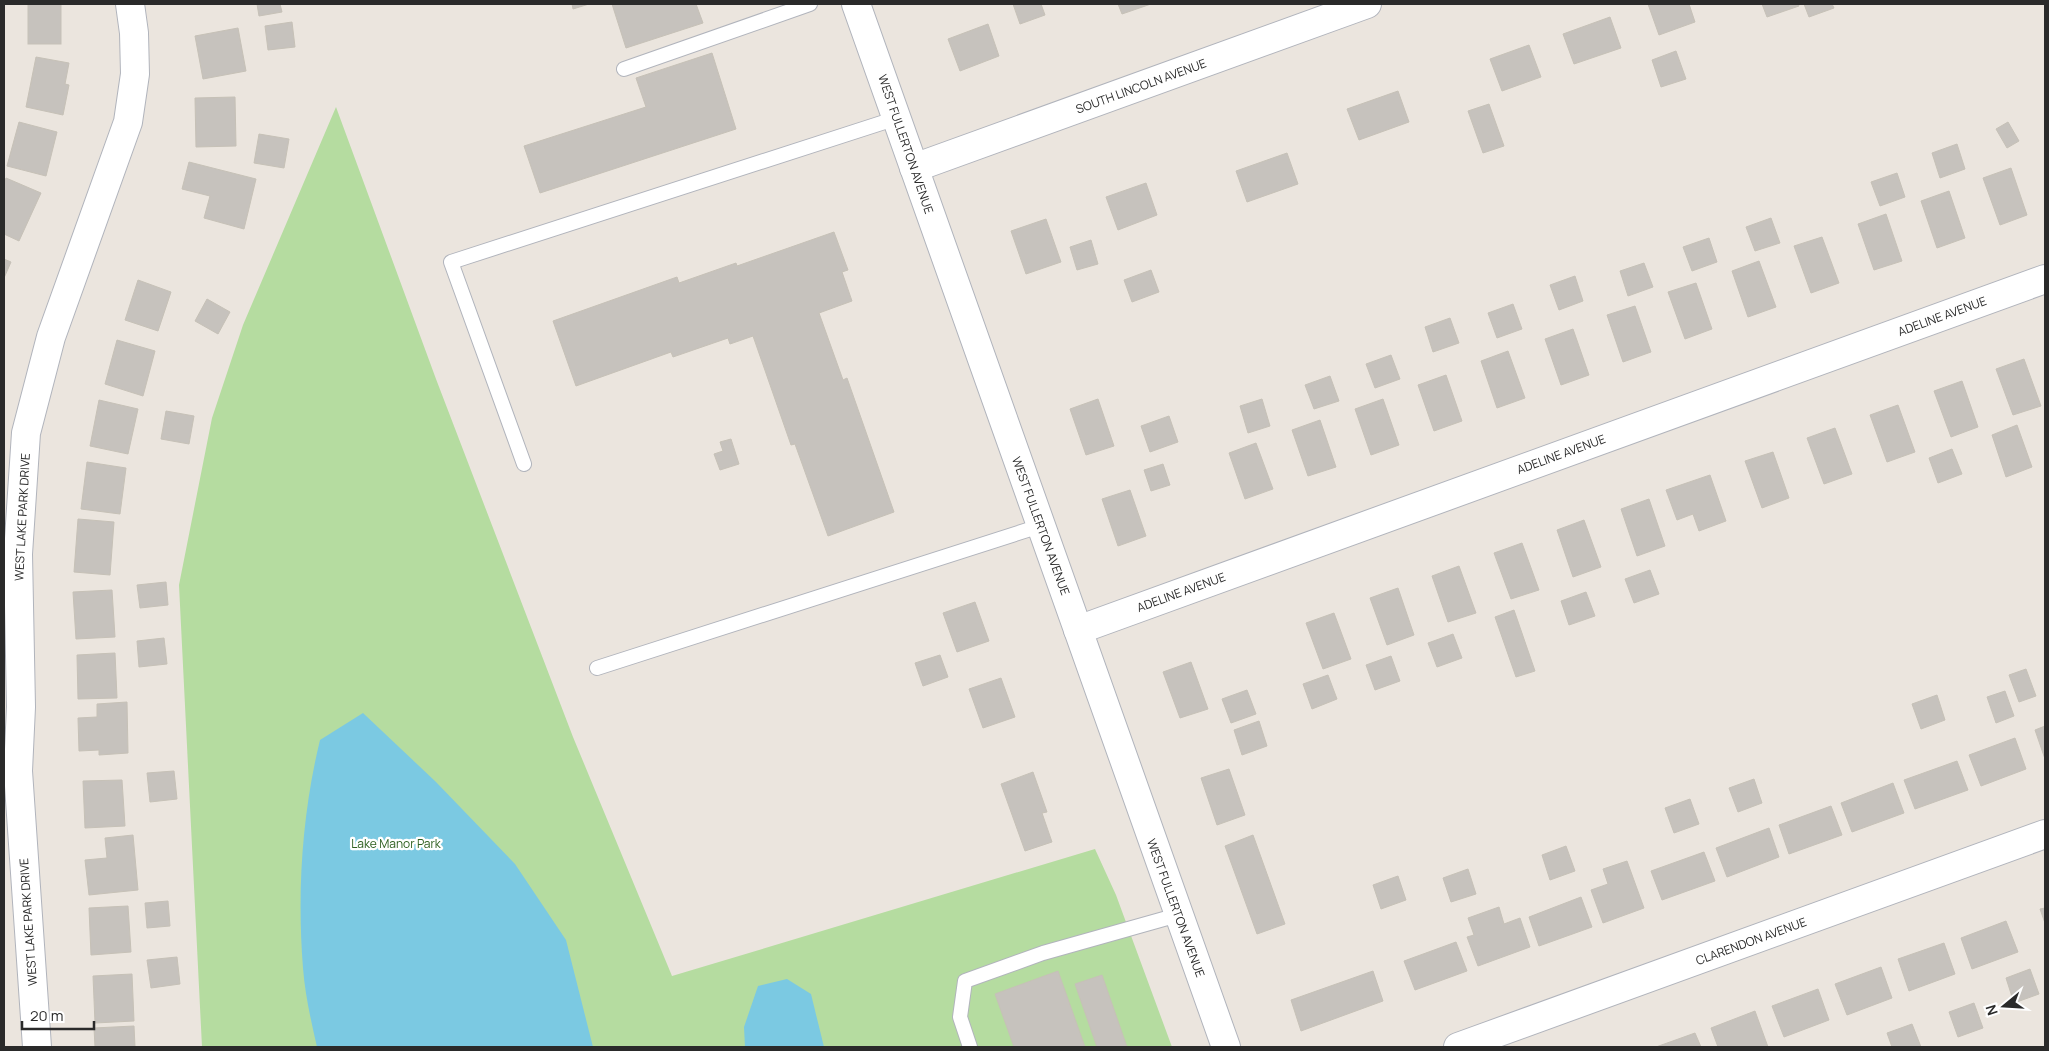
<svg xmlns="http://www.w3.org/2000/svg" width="2049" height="1051" viewBox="0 0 2049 1051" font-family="Manrope,sans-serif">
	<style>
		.green { fill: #b5dca0 }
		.water { fill: #7bc9e2 }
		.building { fill: #c6c2bd; stroke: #c6c1b7 }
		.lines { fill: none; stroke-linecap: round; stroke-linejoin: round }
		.lane-casing { stroke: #b1b4bc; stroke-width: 16 }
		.street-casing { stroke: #b1b4bc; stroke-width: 30 }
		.secondary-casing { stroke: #b1b4bc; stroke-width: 30 }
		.lane { stroke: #fff; stroke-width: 14 }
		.street { stroke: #fff; stroke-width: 28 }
		.secondary { stroke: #fff; stroke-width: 28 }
		.labels { text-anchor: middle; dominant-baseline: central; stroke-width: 4.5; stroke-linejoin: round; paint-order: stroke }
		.street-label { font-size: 12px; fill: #2a2a2a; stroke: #fff }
		.park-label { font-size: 12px; fill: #2f6021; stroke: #fff }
	</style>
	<rect width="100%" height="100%" fill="#ebe5de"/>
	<polygon class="green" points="336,107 436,379 573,737 672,976 1095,849 1116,895 1172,1047 202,1047 179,585 212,418 243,325"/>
	<g class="water">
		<path d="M 363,713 L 436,782 L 515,864 L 566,940 L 593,1047 L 317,1047 C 311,1021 305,994 303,968 C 297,892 302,814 320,740 Z"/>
		<polygon points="787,979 811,994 824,1047 745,1047 744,1027 758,986"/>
	</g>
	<g class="building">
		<rect x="28" y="4" width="33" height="40"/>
		<polygon points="257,4 280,4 282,12 259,16"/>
		<polygon points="572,4 589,4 573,9"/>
		<polygon points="612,4 696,4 703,23 626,48"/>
		<polygon points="1013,4 1041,4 1045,15 1020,24"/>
		<polygon points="1118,4 1151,4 1122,14"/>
		<polygon points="1648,4 1689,4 1695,22 1659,35"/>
		<polygon points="1762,4 1798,4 1799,6 1767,17"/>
		<polygon points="1804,4 1832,4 1834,8 1809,17"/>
		<polygon points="1610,17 1621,48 1574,64 1563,34"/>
		<polygon points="292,22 295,47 268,50 265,26"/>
		<polygon points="988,24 999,56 960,71 948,39"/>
		<polygon points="238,28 246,71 203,79 195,36"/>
		<polygon points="1529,45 1541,77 1502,91 1490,59"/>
		<polygon points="1676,51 1686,79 1661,87 1652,60"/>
		<polygon points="712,53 736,129 540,193 524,146 646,107 636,78"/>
		<polygon points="36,57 69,63 65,84 69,85 63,115 26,107"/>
		<polygon points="1398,91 1409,122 1359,140 1347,109"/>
		<polygon points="235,97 236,146 196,147 195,98"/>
		<polygon points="1489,104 1504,146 1483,153 1468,111"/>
		<polygon points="19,122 57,132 46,176 7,166"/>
		<polygon points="2008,122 2019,141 2007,148 1996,129"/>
		<polygon points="259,134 289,139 284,168 254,163"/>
		<polygon points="1957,144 1965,169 1940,178 1932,153"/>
		<polygon points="1287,153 1298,184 1247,202 1236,171"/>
		<polygon points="189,162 256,179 244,229 204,218 210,196 182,189"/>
		<polygon points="2011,168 2027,215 2000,225 1983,178"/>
		<polygon points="1897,173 1905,197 1880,206 1871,182"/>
		<polygon points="6,178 41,193 19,241 4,234 4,183"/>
		<polygon points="1146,183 1157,215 1118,230 1106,197"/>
		<polygon points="1949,191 1965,238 1937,248 1921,201"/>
		<polygon points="1886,214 1902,261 1874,270 1858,224"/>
		<polygon points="1771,218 1780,243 1755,251 1746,227"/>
		<polygon points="1046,219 1061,262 1026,274 1011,231"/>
		<polygon points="834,232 848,270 842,272 852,301 819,313 843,380 847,378 894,512 828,536 795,444 791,445 753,336 730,344 728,338 673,357 671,352 576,386 553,321 677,277 679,283 736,263 737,266"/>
		<polygon points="1822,237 1839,283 1811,293 1794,246"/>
		<polygon points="1709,238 1717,262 1692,271 1683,247"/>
		<polygon points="1091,240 1098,264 1077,270 1070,247"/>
		<polygon points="4,259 11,262 4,278"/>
		<polygon points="1759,261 1776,307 1748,317 1732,271"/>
		<polygon points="1644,263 1653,287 1628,296 1620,271"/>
		<polygon points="1151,270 1159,292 1132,302 1124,280"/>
		<polygon points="1575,276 1583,301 1559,310 1550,285"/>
		<polygon points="138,280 171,292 158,331 125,320"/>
		<polygon points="1696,283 1712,329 1685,339 1668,292"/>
		<polygon points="207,299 230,312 218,334 195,321"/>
		<polygon points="1513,304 1522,329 1497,338 1488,313"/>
		<polygon points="1635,306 1651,352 1623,362 1607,315"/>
		<polygon points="1450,318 1459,343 1433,352 1425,327"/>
		<polygon points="1573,329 1589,375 1561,385 1545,339"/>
		<polygon points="117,340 155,351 143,396 105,384"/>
		<polygon points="1508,351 1525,398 1497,408 1481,361"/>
		<polygon points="1391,355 1400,379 1375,388 1366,364"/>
		<polygon points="2024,359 2041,406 2013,415 1996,369"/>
		<polygon points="1446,375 1462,421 1434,431 1418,385"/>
		<polygon points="1330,376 1339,401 1314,409 1305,385"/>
		<polygon points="1962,381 1978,427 1951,437 1934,391"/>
		<polygon points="1098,399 1114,446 1086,455 1070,409"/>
		<polygon points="1262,399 1270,426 1248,433 1240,406"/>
		<polygon points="1383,399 1399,445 1371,455 1355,409"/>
		<polygon points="99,400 138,409 128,454 90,446"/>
		<polygon points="1898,405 1915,452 1887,462 1870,415"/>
		<polygon points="166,411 194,416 189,444 161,439"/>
		<polygon points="1169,416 1178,442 1150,452 1141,426"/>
		<polygon points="1320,420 1336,467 1308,476 1292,430"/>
		<polygon points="2017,425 2032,467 2006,477 1992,435"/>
		<polygon points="1835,428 1852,474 1824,484 1807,438"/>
		<polygon points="731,439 739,464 720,470 714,454 723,451 720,442"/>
		<polygon points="1256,443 1273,489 1245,499 1229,453"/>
		<polygon points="1952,449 1962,474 1938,483 1929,458"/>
		<polygon points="1773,452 1789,498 1762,508 1745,461"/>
		<polygon points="87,462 126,468 120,514 81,509"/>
		<polygon points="1163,464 1170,485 1151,491 1144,470"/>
		<polygon points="1710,475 1726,521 1699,531 1693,514 1677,520 1666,490"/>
		<polygon points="1130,490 1146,536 1118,546 1102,499"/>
		<polygon points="1649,499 1665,546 1637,556 1621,509"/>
		<polygon points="78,519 114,522 110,575 74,572"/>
		<polygon points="1584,520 1601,567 1573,577 1557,530"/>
		<polygon points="1522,543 1539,590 1511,599 1494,553"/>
		<polygon points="1459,566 1476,613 1448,622 1432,576"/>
		<polygon points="1650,570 1659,594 1634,603 1625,579"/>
		<polygon points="166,582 168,605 140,608 137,585"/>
		<polygon points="1398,588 1414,635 1387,645 1370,598"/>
		<polygon points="112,590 115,637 76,639 73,592"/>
		<polygon points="1586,592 1595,616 1569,625 1561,601"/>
		<polygon points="975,602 989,641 957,652 943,613"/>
		<polygon points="1514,610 1535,671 1516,677 1495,617"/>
		<polygon points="1334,613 1351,659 1323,669 1306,623"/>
		<polygon points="1453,634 1462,658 1437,667 1428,643"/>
		<polygon points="164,638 167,664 139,667 137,641"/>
		<polygon points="115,653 117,698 78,699 77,655"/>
		<polygon points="940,655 948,677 923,686 915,663"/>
		<polygon points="1391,656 1400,681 1375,690 1366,665"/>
		<polygon points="1191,662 1208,709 1180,718 1163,672"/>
		<polygon points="2026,669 2036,696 2019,702 2009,675"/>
		<polygon points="1328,675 1337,699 1312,709 1303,684"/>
		<polygon points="1001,678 1015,717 983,728 969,689"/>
		<polygon points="1247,690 1256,714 1231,723 1222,699"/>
		<polygon points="2005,691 2014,716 1996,723 1987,697"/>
		<polygon points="1937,695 1945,720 1921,729 1912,704"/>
		<polygon points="127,702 128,753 99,755 99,750 79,751 78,718 97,717 97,704"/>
		<polygon points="1259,721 1267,746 1242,755 1234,730"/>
		<polygon points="2045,726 2045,759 2035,730"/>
		<polygon points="2015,738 2026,769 1981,786 1969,755"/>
		<polygon points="1957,761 1968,790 1915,809 1904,780"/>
		<polygon points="1229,769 1245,815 1217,825 1201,778"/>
		<polygon points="174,771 177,799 150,802 147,773"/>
		<polygon points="1033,772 1047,812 1042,813 1052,842 1025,851 1001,784"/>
		<polygon points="1754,779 1762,803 1738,812 1729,788"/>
		<polygon points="122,780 125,826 85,828 83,781"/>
		<polygon points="1893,783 1904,813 1852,832 1841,803"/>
		<polygon points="1690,799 1699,824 1674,833 1665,808"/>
		<polygon points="1831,806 1842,835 1789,854 1779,825"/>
		<polygon points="1769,828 1779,857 1727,877 1716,848"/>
		<polygon points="133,835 138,890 89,895 85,860 107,858 105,838"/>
		<polygon points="1253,835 1285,924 1257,934 1225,846"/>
		<polygon points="1566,846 1575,871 1550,880 1542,855"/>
		<polygon points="1704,852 1715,881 1662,900 1651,871"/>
		<polygon points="1627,861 1644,908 1603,923 1591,890 1608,884 1603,869"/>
		<polygon points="1468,869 1476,894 1451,902 1443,878"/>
		<polygon points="1398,876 1406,900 1381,909 1373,885"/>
		<polygon points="1581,897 1592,927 1539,946 1529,917"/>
		<polygon points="168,901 170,926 147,928 145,903"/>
		<polygon points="128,906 131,952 91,955 89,908"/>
		<polygon points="1499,907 1504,924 1520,918 1530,947 1478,966 1467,937 1474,935 1468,918"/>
		<polygon points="2045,908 2045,923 2040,909"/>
		<polygon points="2006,921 2018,952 1972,969 1961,938"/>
		<polygon points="1456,942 1467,971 1415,990 1404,961"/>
		<polygon points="1944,943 1955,974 1909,991 1898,959"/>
		<polygon points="177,957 180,984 151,988 147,960"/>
		<polygon points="1881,967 1892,998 1847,1015 1835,984"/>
		<polygon points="2030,969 2039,994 2014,1003 2006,978"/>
		<polygon points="1058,971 1085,1047 1014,1047 995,994"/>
		<polygon points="1373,971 1383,1001 1301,1031 1291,1000"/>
		<polygon points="132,974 134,1021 95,1023 93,976"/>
		<polygon points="1102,975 1127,1047 1097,1047 1075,984"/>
		<polygon points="1818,989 1829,1020 1784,1037 1772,1006"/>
		<polygon points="1974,1003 1983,1028 1958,1037 1949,1012"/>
		<polygon points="1755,1011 1768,1047 1718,1047 1711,1028"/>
		<polygon points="1912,1024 1921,1047 1892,1047 1887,1033"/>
		<polygon points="134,1026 135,1047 95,1047 94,1028"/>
		<polygon points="1695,1033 1701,1047 1656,1047"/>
	</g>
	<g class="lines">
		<g class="lane-casing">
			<g id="lane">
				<polyline points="624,69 810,4"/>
				<polyline points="524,464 451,262 897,118"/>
				<polyline points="597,668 1040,526"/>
				<polyline points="970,1047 960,1017 965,981 1043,953 1178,915"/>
			</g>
		</g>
		<g class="street-casing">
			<g id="street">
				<polyline points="914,168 1367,4"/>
				<polyline points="1078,630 2045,279"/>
				<polyline points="37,1047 18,771 21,707 18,554 26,433 51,337 128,122 135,74 134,33 130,4"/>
				<polyline points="1458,1047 2045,834"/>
			</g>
		</g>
		<g class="secondary-casing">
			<polyline id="secondary" points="856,4 1226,1047"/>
		</g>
		<use href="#lane" class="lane"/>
		<use href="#street" class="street"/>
		<use href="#secondary" class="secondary"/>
	</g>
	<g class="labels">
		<g class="street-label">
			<text transform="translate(1141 86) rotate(-20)">SOUTH LINCOLN AVENUE</text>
			<text transform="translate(906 144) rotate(71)">WEST FULLERTON AVENUE</text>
			<text transform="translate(1942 316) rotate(-20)">ADELINE AVENUE</text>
			<text transform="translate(1561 454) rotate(-20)">ADELINE AVENUE</text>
			<text transform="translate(22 517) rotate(-87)">WEST LAKE PARK DRIVE</text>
			<text transform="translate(1041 526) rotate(70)">WEST FULLERTON AVENUE</text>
			<text transform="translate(1181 592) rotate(-20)">ADELINE AVENUE</text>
			<text transform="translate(1176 908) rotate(70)">WEST FULLERTON AVENUE</text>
			<text transform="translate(28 922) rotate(-94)">WEST LAKE PARK DRIVE</text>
			<text transform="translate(1751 941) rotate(-20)">CLARENDON AVENUE</text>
		</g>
		<g class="park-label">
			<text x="396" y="843">Lake Manor Park</text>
		</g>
	</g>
	<rect width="2049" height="1051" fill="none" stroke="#2a2a2a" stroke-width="10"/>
	<g transform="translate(2004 1006) rotate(252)" stroke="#ffffff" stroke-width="4" paint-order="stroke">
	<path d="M0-4L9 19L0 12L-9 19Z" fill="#2a2a2a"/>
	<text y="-8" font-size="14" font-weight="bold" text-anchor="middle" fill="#2a2a2a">N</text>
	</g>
	<path d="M22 1021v8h72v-8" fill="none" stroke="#2a2a2a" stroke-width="2.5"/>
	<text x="30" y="1021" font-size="15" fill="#2a2a2a" stroke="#ffffff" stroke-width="4" paint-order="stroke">20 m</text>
</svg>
